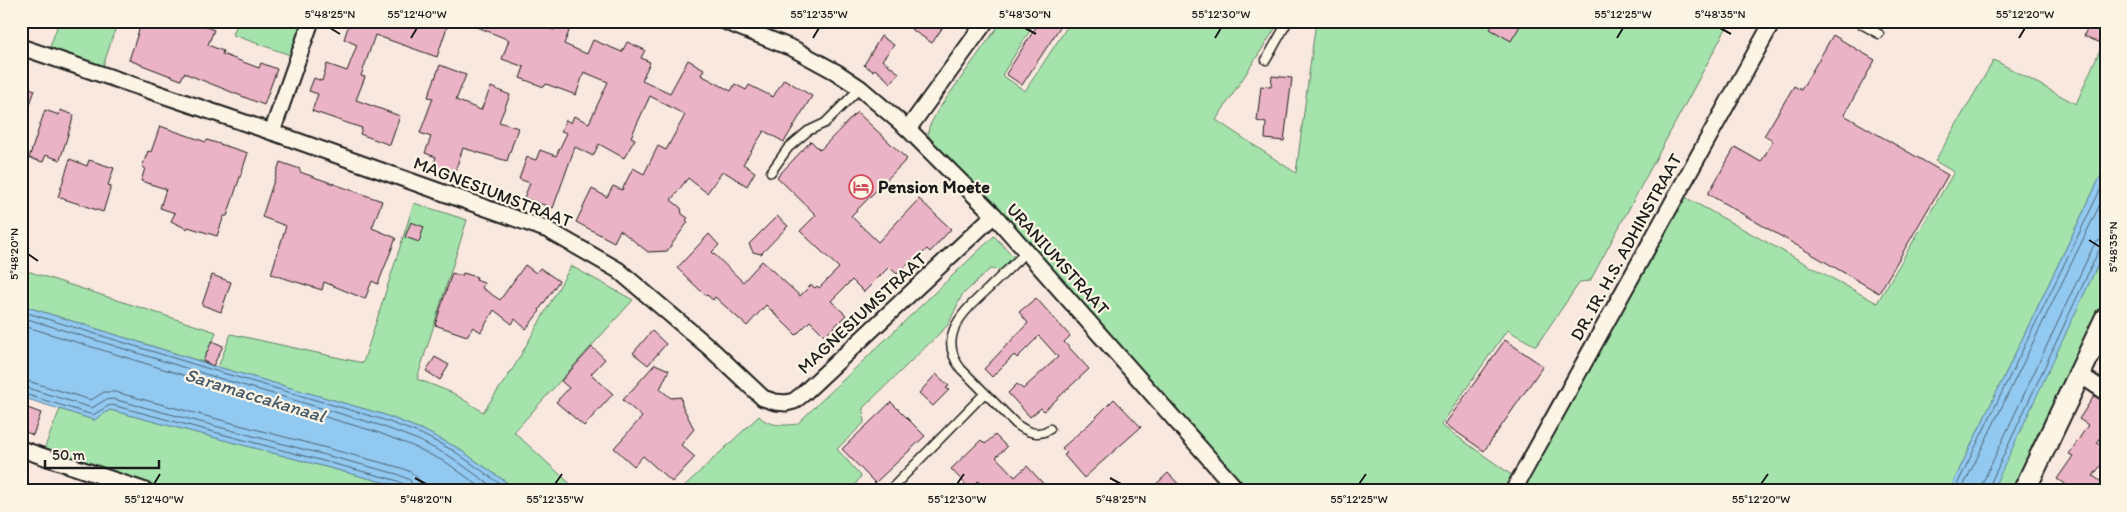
<svg xmlns="http://www.w3.org/2000/svg" width="2127" height="512" viewBox="0 0 2127 512" font-family="Itim,sans-serif">
	<style>
		.green { fill: #a4e4ac; stroke: #608064 }
		.water { fill: #92c9f1; stroke: #63849c }
		.lines { fill: none; stroke-linecap: round; stroke-linejoin: round }
		.shore { stroke: #4b6171; stroke-width: 1 }
		.building { fill: #ebb3c6; stroke: #1c1c1c }
		.lane-casing { stroke: #1c1c1c; stroke-width: 11 }
		.street-casing { stroke: #1c1c1c; stroke-width: 19 }
		.secondary-casing { stroke: #1c1c1c; stroke-width: 25 }
		.lane { stroke: #fcf5e5; stroke-width: 8 }
		.street { stroke: #fcf5e5; stroke-width: 15 }
		.secondary { stroke: #fcf5e5; stroke-width: 21 }
		.ticks { fill: none; stroke: #1c1c1c; stroke-width: 2 }
		.labels { text-anchor: middle; dominant-baseline: central; stroke-width: 4.5; stroke-linejoin: round; paint-order: stroke }
		.poi-label { font-size: 18px; font-weight: bold; fill: #1c1c1c; stroke: #fcf5e5; text-anchor: start }
		.street-label { font-size: 18px; fill: #1c1c1c; stroke: #fcf5e5 }
		.water-label { font-size: 19px; font-style: italic; fill: #455967; stroke: #fcf5e5 }
		.neatline { fill: none; stroke: #1c1c1c; stroke-width: 2 }
		.ticks-label { font-size: 12px; text-anchor: middle; fill: #1c1c1c }
	</style>
	<rect width="100%" height="100%" fill="#f9e8df"/>
	<filter id="ink" filterUnits="userSpaceOnUse"><feTurbulence type="fractalNoise" baseFrequency=".02" numOctaves="2"/><feDisplacementMap in="SourceGraphic" scale="10" xChannelSelector="R" yChannelSelector="G"/><feConvolveMatrix kernelMatrix="1 2 1 2 8 2 1 2 1" color-interpolation-filters="sRGB"/></filter>
	<g filter="url(#ink)">
		<g class="green">
			<polygon points="59,21 118,21 102,69 49,50"/>
			<polygon points="238,21 308,21 296,57 233,35"/>
			<polygon points="1002,21 1036,21 1002,75 1025,91 1071,21 1280,21 1216,120 1296,173 1316,21 1730,21 1590,281 1580,282 1536,346 1507,330 1441,425 1513,476 1505,491 1245,491 993,204 933,143 928,134 929,127 938,110"/>
			<polygon points="2106,36 2106,165 1949,491 1554,491 1550,488 1548,491 1519,491 1683,196 1877,303 1954,172 1935,161 1994,60 2076,104"/>
			<polygon points="414,203 467,220 417,379 453,393 483,412 514,367 571,266 633,300 514,432 578,491 519,491 456,447 423,430 382,414 218,367 231,334 363,363"/>
			<path d="M 994,236 L 1014,257 L 1000,270 L 990,269 L 962,295 L 948,325 L 863,408 L 864,423 L 837,449 L 861,476 L 851,491 L 679,491 L 759,416 C 767,426 785,426 797,424 Z"/>
			<polygon points="2106,247 2106,300 2017,491 1991,491"/>
			<polygon points="21,269 216,332 206,363 21,305"/>
			<polygon points="60,409 94,420 110,410 394,485 408,491 163,491 44,449"/>
		</g>
		<g class="water">
			<polygon points="2106,165 2106,247 2000,475 1991,491 1949,491"/>
			<polygon points="21,305 218,367 382,414 423,430 456,447 519,491 408,491 394,485 110,410 94,420 21,397"/>
		</g>
		<g class="lines">
			<g class="shore">
				<polyline points="21,311 216,371 381,419 421,434 454,451 510,491"/>
				<polyline points="21,317 215,377 379,425 418,440 451,457 499,491"/>
				<polyline points="21,325 212,384 377,432 415,447 447,463 486,491"/>
				<path d="M 21,379 L 91,400 L 104,392 L 115,392 L 398,467 C 411,471 421,476 422,491"/>
				<polyline points="21,386 92,408 105,400 113,399 397,474 410,480 414,491"/>
				<polyline points="21,393 93,415 108,406 112,405 395,480 406,485 408,491"/>
				<polyline points="1954,491 2106,178"/>
				<polyline points="1961,491 2106,192"/>
				<polyline points="1981,491 1982,484 2093,247 2098,241 2106,240"/>
				<polyline points="1987,491 2099,250 2106,246"/>
			</g>
		</g>
		<g class="building">
			<polygon points="142,21 192,21 214,30 208,45 223,51 222,54 259,68 261,63 277,69 264,105 184,73 181,80 129,60"/>
			<polygon points="350,21 449,21 437,57 375,35 361,76 365,77 356,100 400,116 390,145 360,134 362,128 312,111 318,94 309,91 314,78 322,81 327,64 347,71 357,45 344,39"/>
			<polygon points="463,21 529,21 554,30 558,21 573,21 564,44 587,54 593,40 622,52 627,42 645,50 641,58 650,62 642,80 670,93 688,60 704,69 701,75 731,91 735,84 746,90 749,85 773,97 784,79 812,96 784,142 764,131 743,164 755,172 747,186 723,171 707,193 688,178 671,200 681,208 682,214 688,218 686,220 688,222 667,251 648,252 620,230 614,242 576,222 592,189 607,197 613,186 622,190 633,168 644,174 658,146 666,150 685,115 650,96 631,137 635,139 624,158 599,144 593,156 575,147 553,208 524,198 530,183 519,179 527,157 536,160 540,150 556,156 567,133 561,131 566,120 571,123 574,116 589,123 608,82 584,72 576,95 546,84 544,87 520,78 524,67 502,59 509,40"/>
			<polygon points="917,21 947,21 932,43 911,29"/>
			<polygon points="1040,21 1064,21 1022,85 1006,74"/>
			<polygon points="1495,21 1523,21 1511,41 1490,29"/>
			<polygon points="2090,21 2097,21 2106,25 2106,45 2084,36"/>
			<polygon points="1833,35 1875,60 1844,115 1948,175 1879,293 1708,194 1735,147 1761,162 1773,141 1764,136 1794,86 1801,90"/>
			<polygon points="881,36 894,45 882,60 899,73 891,83 875,69 873,71 864,65"/>
			<polygon points="440,65 466,75 456,100 481,110 491,87 510,95 499,122 518,128 507,161 463,148 453,177 432,169 436,157 425,153 431,137 420,133 433,98 428,97"/>
			<polygon points="1272,76 1292,78 1284,141 1265,139 1266,123 1257,121 1261,86 1271,87"/>
			<polygon points="21,85 35,90 23,124 21,124"/>
			<polygon points="45,110 59,115 60,110 74,115 60,160 46,155 43,162 29,158"/>
			<polygon points="857,112 907,159 851,216 878,242 919,199 951,229 930,252 927,249 912,264 910,262 897,274 889,267 864,292 852,280 831,301 846,315 825,336 810,321 796,335 766,305 747,326 715,297 713,300 707,295 706,296 677,268 709,234 719,245 712,252 743,282 762,261 800,296 811,285 815,288 817,286 819,288 839,268 800,231 816,215 777,177 811,141 820,150"/>
			<polygon points="160,126 206,142 207,140 248,153 227,216 224,216 217,236 188,227 187,229 171,221 175,213 160,208 166,189 141,181 145,168 142,167 148,151 151,152"/>
			<polygon points="70,159 87,166 89,160 114,168 108,185 111,186 103,212 58,197"/>
			<polygon points="280,162 300,169 300,172 382,201 372,228 396,238 378,284 372,281 365,299 324,282 322,290 271,274 286,226 262,217"/>
			<polygon points="777,216 788,226 761,254 753,252 749,244"/>
			<polygon points="411,222 424,227 419,242 405,237"/>
			<polygon points="525,265 536,273 540,268 559,281 539,310 540,311 526,329 515,319 512,324 494,310 481,332 473,327 467,336 435,325 452,273 462,276 463,273 477,277 476,280 484,283 482,288 500,300"/>
			<polygon points="212,275 231,282 221,312 202,305"/>
			<polygon points="1036,298 1070,336 1064,342 1089,369 1044,411 1041,408 1030,417 1008,393 1017,384 1023,389 1058,357 1039,336 1017,358 1014,355 992,377 984,369 1028,323 1019,312"/>
			<polygon points="652,331 666,344 648,365 633,353"/>
			<polygon points="1505,340 1543,366 1484,451 1445,424"/>
			<polygon points="212,341 223,346 213,366 203,361"/>
			<polygon points="592,347 605,359 591,374 613,394 584,426 556,402 569,388 561,381"/>
			<polygon points="435,357 449,365 440,380 426,371"/>
			<polygon points="655,364 669,370 660,389 671,398 681,397 682,405 694,429 681,445 695,457 672,482 643,456 634,466 614,448 642,417 623,400"/>
			<polygon points="936,374 949,386 946,388 949,390 933,406 919,393"/>
			<polygon points="2094,396 2106,404 2106,430 2097,443 2106,448 2106,458 2093,476 2106,485 2106,491 2063,491 2066,485 2057,479 2073,456 2069,454 2088,425 2079,419"/>
			<polygon points="1114,399 1141,427 1084,478 1064,455 1067,453 1062,448 1089,424"/>
			<polygon points="891,402 925,436 875,483 842,449"/>
			<polygon points="25,407 41,413 33,435 21,430 21,417"/>
			<polygon points="995,435 1007,447 996,457 1015,477 1027,466 1050,491 987,491 978,481 970,489 951,469 981,440 985,444"/>
			<polygon points="1168,473 1185,491 1149,491"/>
		</g>
		<g class="lines">
			<g class="lane-casing">
				<g id="lane">
					<polyline points="1856,21 1879,34"/>
					<polyline points="1266,60 1288,21"/>
					<polyline points="771,172 788,148 808,131 825,123 860,88"/>
					<path d="M 1027,251 C 1014,264 1001,276 988,289 C 964,311 936,336 961,369 L 1016,424 C 1027,432 1038,437 1050,429"/>
					<polyline points="889,491 984,394"/>
				</g>
			</g>
			<g class="street-casing">
				<g id="street">
					<polyline points="724,21 794,49 836,72 860,88 908,129 994,215 1238,491"/>
					<polyline points="21,47 272,132 548,230 618,270 710,348 763,398 775,402 786,403 794,401 803,394 994,215"/>
					<polyline points="908,129 986,21"/>
					<polyline points="272,132 311,21"/>
					<polyline points="2079,374 2106,392"/>
					<polyline points="21,449 146,491"/>
					<polyline points="1513,491 1773,21"/>
				</g>
			</g>
			<g class="secondary-casing">
				<polyline id="secondary" points="2024,491 2106,318"/>
			</g>
			<use href="#lane" class="lane"/>
			<use href="#street" class="street"/>
			<use href="#secondary" class="secondary"/>
		</g>
	</g>
	<path class="ticks" d="M 330,28 L 340,34M 1025,28 L 1036,34M 1720,28 L 1731,34M 411,38 L 417,28M 813,38 L 819,28M 1215,38 L 1221,28M 1617,38 L 1623,28M 2019,38 L 2025,28M 2089,240 L 2100,247M 28,254 L 38,261M 415,478 L 426,484M 1110,478 L 1121,484M 154,484 L 160,474M 555,484 L 562,474M 957,484 L 964,474M 1359,484 L 1366,474M 1761,484 L 1768,474"/>
	<defs>
		<g id="hotel-ring" transform="scale(1.25)"><circle r="9.5" fill="#fcf5e5" stroke="#d1495b" stroke-width="1.5"/><path d="M-6-4.5h1.5V1H6V5H4.5V3h-9V5H-6ZM-4 0a1.8 1.8 0 1 1 3.6 0ZM.5 0V-2.5h3Q6-2.5 6 0Z" fill="#d1495b"/></g>
	</defs>
	<g fill-rule="evenodd">
		<use href="#hotel-ring" x="861" y="187"/>
	</g>
	<g class="labels">
		<g class="poi-label">
			<text x="878" y="187">Pension Moete</text>
		</g>
		<g class="street-label">
			<text transform="translate(493 192) rotate(21)">MAGNESIUMSTRAAT</text>
			<text transform="translate(1626 247) rotate(-61)">DR. IR. H.S. ADHINSTRAAT</text>
			<text transform="translate(1058 259) rotate(48)">URANIUMSTRAAT</text>
			<text transform="translate(862 313) rotate(-43)">MAGNESIUMSTRAAT</text>
		</g>
		<g class="water-label">
			<text transform="translate(255 395) rotate(17)">Saramaccakanaal</text>
		</g>
	</g>
	<rect width="2127" height="512" fill="none" stroke="#fcf5e5" stroke-width="55"/>
	<path d="M45 460v8h114v-8" fill="none" stroke="#1c1c1c" stroke-width="2.5"/>
	<text x="52" y="460" font-size="15" fill="#1c1c1c" stroke="#fcf5e5" stroke-width="4" paint-order="stroke">50 m</text>
	<rect x="28" y="28" width="2072" height="456" class="neatline"/>
	<g class="ticks-label">
		<text x="330" y="18">5°48'25"N</text>
		<text x="417" y="18">55°12'40"W</text>
		<text x="819" y="18">55°12'35"W</text>
		<text x="1025" y="18">5°48'30"N</text>
		<text x="1221" y="18">55°12'30"W</text>
		<text x="1623" y="18">55°12'25"W</text>
		<text x="1720" y="18">5°48'35"N</text>
		<text x="2025" y="18">55°12'20"W</text>
		<text transform="translate(2113 247) rotate(-90)" y="4">5°48'35"N</text>
		<text transform="translate(14 254) rotate(-90)" y="4">5°48'20"N</text>
		<text x="154" y="503">55°12'40"W</text>
		<text x="426" y="503">5°48'20"N</text>
		<text x="555" y="503">55°12'35"W</text>
		<text x="957" y="503">55°12'30"W</text>
		<text x="1121" y="503">5°48'25"N</text>
		<text x="1359" y="503">55°12'25"W</text>
		<text x="1761" y="503">55°12'20"W</text>
	</g>
</svg>
